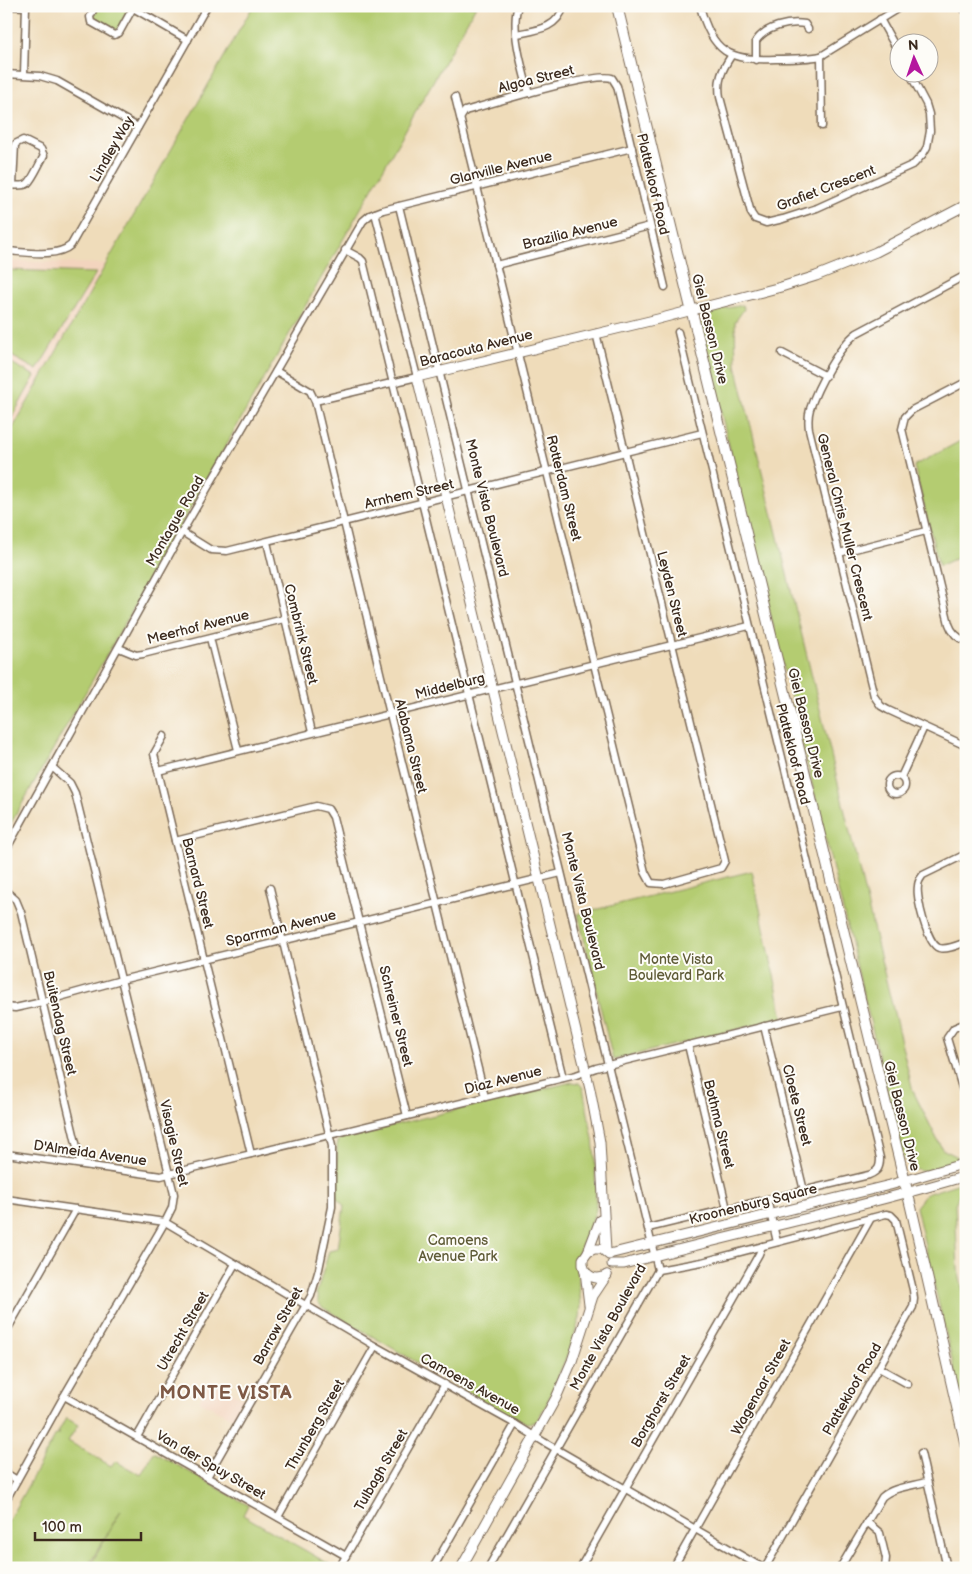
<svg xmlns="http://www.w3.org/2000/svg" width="972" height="1574" viewBox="0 0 972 1574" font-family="'Balsamiq Sans',sans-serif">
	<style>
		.built { fill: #f3d4be }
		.green { fill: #b4cc71; stroke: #787b48 }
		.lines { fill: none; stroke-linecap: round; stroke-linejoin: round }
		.street-casing { stroke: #7a6855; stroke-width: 9 }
		.secondary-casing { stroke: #7a6855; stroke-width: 11 }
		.primary-casing { stroke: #7a6855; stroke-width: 12 }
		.street { stroke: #fff; stroke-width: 6 }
		.secondary { stroke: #fff; stroke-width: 9 }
		.primary { stroke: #fff; stroke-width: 10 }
		.labels { text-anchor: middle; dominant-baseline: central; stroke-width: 4; stroke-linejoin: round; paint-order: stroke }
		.street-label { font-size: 14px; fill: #3b2a1e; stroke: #fdfcf7 }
		.park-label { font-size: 14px; fill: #5f5b37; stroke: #fdfcf7 }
		.district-label { font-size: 19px; font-weight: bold; letter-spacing: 1px; fill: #7e5945; stroke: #fdfcf7 }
	</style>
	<rect width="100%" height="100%" fill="#fdfcf7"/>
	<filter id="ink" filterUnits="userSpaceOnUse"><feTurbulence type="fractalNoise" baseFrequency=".02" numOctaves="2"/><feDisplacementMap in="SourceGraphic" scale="10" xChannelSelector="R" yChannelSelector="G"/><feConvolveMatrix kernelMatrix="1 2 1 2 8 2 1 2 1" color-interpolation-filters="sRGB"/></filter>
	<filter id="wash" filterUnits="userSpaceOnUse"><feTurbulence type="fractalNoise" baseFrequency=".0096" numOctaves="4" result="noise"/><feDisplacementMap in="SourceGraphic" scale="20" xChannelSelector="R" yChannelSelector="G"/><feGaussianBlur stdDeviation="1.12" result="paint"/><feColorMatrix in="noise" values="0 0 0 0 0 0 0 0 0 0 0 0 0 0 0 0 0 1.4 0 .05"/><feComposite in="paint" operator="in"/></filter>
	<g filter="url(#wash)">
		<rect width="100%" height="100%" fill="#efdcba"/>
		<g class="built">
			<polygon points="6,261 106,264 6,444"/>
			<polygon points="210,1382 244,1398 234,1419 199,1401"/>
		</g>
		<g class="green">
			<polygon points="98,6 130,6 117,30 114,32 94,22 93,19"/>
			<polygon points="253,6 476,6 6,832 6,440"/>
			<polygon points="6,270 96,273 37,370 6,353"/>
			<path d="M 743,305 L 744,309 L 735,322 L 736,365 L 913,1091 L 942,1149 L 958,1157 L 959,1162 C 942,1167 915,1181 904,1159 L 701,331 C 699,309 727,309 743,305 Z"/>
			<polygon points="6,360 35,376 6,428"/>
			<polygon points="966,438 966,554 939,566 914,466"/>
			<polygon points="752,871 783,1018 613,1060 578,914"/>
			<polygon points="572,1082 579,1083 583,1088 593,1139 595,1158 596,1210 576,1259 581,1305 580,1318 570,1348 546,1405 536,1422 526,1423 516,1417 514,1419 322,1307 318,1302 318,1296 316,1295 329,1251 338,1249 344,1206 337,1198 337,1145 339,1140 344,1137"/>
			<polygon points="966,1181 966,1190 960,1192 955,1204 958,1270 966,1304 966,1419 916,1207 926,1194"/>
			<polygon points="66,1418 78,1425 68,1441 111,1466 115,1461 141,1475 154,1452 248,1505 243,1515 329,1564 327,1568 256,1568 241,1560 236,1568 89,1568 121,1510 87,1568 6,1568 6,1525 56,1435 59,1435 58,1433"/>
		</g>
	</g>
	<g filter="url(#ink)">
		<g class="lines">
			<g class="street-casing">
				<g id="street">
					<polyline points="6,6 26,7"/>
					<polyline points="95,6 90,17 91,22 114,35 119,33 134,6"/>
					<path d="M 518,6 C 510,28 523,71 529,93"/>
					<path d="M 700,6 C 712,53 730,61 775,59 C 790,59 806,59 821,56 L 902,6"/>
					<polyline points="133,8 188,40"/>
					<polyline points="880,19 900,55"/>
					<path d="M 517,34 C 537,30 557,29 564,6"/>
					<path d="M 731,56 C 722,70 717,80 720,97 L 751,213 L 755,219 L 766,223 L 783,219 L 817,208 L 914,164 L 923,154 L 927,147 L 930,131 L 929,114 L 926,104 L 909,72"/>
					<polyline points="821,56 822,126"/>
					<path d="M 756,60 L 756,41 C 765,27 789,21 805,24 L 808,29"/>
					<polyline points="6,74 40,76 57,81 138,127"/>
					<polyline points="24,74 26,6"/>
					<polyline points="455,97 645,872 651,883 664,884 721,868 725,861 596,333"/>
					<path d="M 461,117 L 465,111 C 489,104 594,72 612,78 L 617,86 L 665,287"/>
					<path d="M 6,185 C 12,185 22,187 27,184 C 32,181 40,162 44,156 L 41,149 L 23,140 L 15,144 L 13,185"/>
					<polyline points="399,206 658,1270 488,1568"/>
					<polyline points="345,250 360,258 363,261 563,1078"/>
					<path d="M 6,251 C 25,252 57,258 71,245 L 207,6"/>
					<polyline points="496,265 650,226"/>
					<path d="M 966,275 L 857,333 C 839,346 817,387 810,409 C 808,416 808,422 809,429 L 874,696 L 881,706 L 888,710 L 966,746"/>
					<polyline points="782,353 826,376"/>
					<polyline points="276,371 310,391 315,401 417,377 375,213"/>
					<path d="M 966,382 L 912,410 L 905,417 L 902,429 L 949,624 C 952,633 957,638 966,641"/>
					<polyline points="315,401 390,714 485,1097"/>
					<polyline points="182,532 211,550 227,551 702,433"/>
					<polyline points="267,542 312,732"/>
					<polyline points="839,553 926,531"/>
					<polyline points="210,638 238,750"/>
					<polyline points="119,648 136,655 143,654 284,619"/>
					<polyline points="164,736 154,754 251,1154"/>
					<polyline points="158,771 749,626"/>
					<circle cx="896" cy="785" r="9"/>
					<polyline points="901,777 924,727"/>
					<polyline points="175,841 316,806 328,809 333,817 407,1116"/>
					<polyline points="6,850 182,532 363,221 370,215 383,210 632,148"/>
					<path d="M 966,854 L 923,875 C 920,879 918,881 918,886 C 916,897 927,944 939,948 C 947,950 958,945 966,942"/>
					<polyline points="6,891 16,900 21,912 81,1164"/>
					<polyline points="6,1007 15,1008 42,1002 121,980 561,873"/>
					<polyline points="966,1023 954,1028 947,1038 963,1091 966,1096"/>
					<polyline points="764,1026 804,1191"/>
					<polyline points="688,1045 727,1209"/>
					<polyline points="6,1154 161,1176 169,1174 576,1075 596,1068 842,1007"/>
					<polyline points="6,1199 165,1222 375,1346 515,1424 544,1442 763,1568"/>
					<polyline points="767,1199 777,1242"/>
					<path d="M 648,1228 L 869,1175 C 878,1171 880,1168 880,1158 L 678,332"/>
					<polyline points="658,1270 702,1262 886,1214 891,1215 896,1220 913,1290 914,1299 913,1307 765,1568"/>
					<polyline points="6,1332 76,1209"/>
					<polyline points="879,1368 908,1384"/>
					<polyline points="64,1396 346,1556"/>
					<polyline points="137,1437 235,1264"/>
					<polyline points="921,1453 947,1568"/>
					<polyline points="6,1473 17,1480"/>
					<polyline points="207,1477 311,1296 319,1269 332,1207 332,1146 270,888"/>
					<polyline points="6,1500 64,1396 165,1222 172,1208 174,1194 75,793 70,783 52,767"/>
					<polyline points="278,1517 375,1346"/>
					<polyline points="867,1522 880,1533 886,1558 885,1568"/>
					<polyline points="339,1568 445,1384"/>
					<polyline points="433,1568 515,1424"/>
					<polyline points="580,1568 759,1254 762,1246"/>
					<polyline points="673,1568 871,1218"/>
					<path d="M 840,1568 L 882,1497 C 893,1487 912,1486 926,1482"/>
				</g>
			</g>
			<g class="secondary-casing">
				<g id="secondary">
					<polyline points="963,6 966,10"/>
					<polyline points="606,1251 600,1142 590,1089 417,377 658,319 781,287 816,276 876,252 966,205"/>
					<polyline points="588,1252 600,1220"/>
					<polyline points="609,1254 890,1185 966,1163"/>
					<path d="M 612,1264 L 624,1264 C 738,1233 853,1210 966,1176"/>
					<path d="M 585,1271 C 591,1279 599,1280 607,1275"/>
					<polyline points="589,1305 585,1271 583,1265 583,1259 588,1252 594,1249 602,1249 609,1255"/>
					<polyline points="461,1568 556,1398 572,1361 593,1296 607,1275"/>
				</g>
			</g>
			<g class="primary-casing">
				<polyline id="primary" points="617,6 911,1207 966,1446"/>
			</g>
			<use href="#street" class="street"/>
			<use href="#secondary" class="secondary"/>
			<use href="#primary" class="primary"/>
		</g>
	</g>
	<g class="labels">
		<g class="street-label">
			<text transform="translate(536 79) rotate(-14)">Algoa Street</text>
			<text transform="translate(112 149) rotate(-60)">Lindley Way</text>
			<text transform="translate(501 168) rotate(-14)">Glanville Avenue</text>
			<text transform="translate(653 184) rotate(77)">Plattekloof Road</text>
			<text transform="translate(826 188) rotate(-21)">Grafiet Crescent</text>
			<text transform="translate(570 233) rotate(-14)">Brazilia Avenue</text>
			<text transform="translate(710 329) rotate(76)">Giel Basson Drive</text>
			<text transform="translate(476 348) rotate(-14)">Baracouta Avenue</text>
			<text transform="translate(564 488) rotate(76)">Rotterdam Street</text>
			<text transform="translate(409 494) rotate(-13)">Arnhem Street</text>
			<text transform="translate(487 508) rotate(76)">Monte Vista Boulevard</text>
			<text transform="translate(175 521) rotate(-60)">Montague Road</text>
			<text transform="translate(845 527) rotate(76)">General Chris Muller Crescent</text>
			<text transform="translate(672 594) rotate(76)">Leyden Street</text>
			<text transform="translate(198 627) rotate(-14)">Meerhof Avenue</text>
			<text transform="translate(301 634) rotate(76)">Combrink Street</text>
			<text transform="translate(450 686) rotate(-14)">Middelburg</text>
			<text transform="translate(806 723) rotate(76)">Giel Basson Drive</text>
			<text transform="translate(411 746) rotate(76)">Alabama Street</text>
			<text transform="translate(793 754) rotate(76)">Plattekloof Road</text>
			<text transform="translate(198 883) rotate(76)">Barnard Street</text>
			<text transform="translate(583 901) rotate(76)">Monte Vista Boulevard</text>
			<text transform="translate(281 928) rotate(-14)">Sparrman Avenue</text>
			<text transform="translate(396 1016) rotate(76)">Schreiner Street</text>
			<text transform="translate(60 1023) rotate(77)">Buitendag Street</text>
			<text transform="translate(503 1080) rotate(-14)">Diaz Avenue</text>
			<text transform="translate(797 1105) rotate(76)">Cloete Street</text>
			<text transform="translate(902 1116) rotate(76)">Giel Basson Drive</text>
			<text transform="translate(719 1124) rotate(76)">Bothma Street</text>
			<text transform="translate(174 1143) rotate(77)">Visagie Street</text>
			<text transform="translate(90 1153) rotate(8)">D'Almeida Avenue</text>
			<text transform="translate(753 1204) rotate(-14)">Kroonenburg Square</text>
			<text transform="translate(278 1326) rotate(-61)">Barrow Street</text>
			<text transform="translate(608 1327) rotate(-61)">Monte Vista Boulevard</text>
			<text transform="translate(183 1331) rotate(-60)">Utrecht Street</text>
			<text transform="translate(470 1384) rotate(29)">Camoens Avenue</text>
			<text transform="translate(761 1387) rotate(-61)">Wagenaar Street</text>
			<text transform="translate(852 1389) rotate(-60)">Plattekloof Road</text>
			<text transform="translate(661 1401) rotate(-60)">Borghorst Street</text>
			<text transform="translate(315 1425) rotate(-60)">Thunberg Street</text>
			<text transform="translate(211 1465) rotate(30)">Van der Spuy Street</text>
			<text transform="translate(381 1470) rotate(-60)">Tulbagh Street</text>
		</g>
		<g class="park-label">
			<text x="676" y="959">Monte Vista<tspan x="676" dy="16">Boulevard Park</tspan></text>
			<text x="458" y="1240">Camoens<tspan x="458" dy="16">Avenue Park</tspan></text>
		</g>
		<g class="district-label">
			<text x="226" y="1393">MONTE VISTA</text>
		</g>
	</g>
	<rect width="972" height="1574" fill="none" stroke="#fdfcf7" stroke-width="25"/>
	<g transform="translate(914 58) rotate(357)"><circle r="24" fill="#fdfcf7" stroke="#afa8a0"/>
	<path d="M0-4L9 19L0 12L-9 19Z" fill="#b5179e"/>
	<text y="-8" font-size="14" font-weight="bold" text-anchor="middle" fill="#3b2a1e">N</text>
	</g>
	<path d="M35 1532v8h106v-8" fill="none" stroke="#3b2a1e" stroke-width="2.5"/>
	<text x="42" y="1532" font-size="15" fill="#3b2a1e" stroke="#fdfcf7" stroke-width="4" paint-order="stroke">100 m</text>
</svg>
